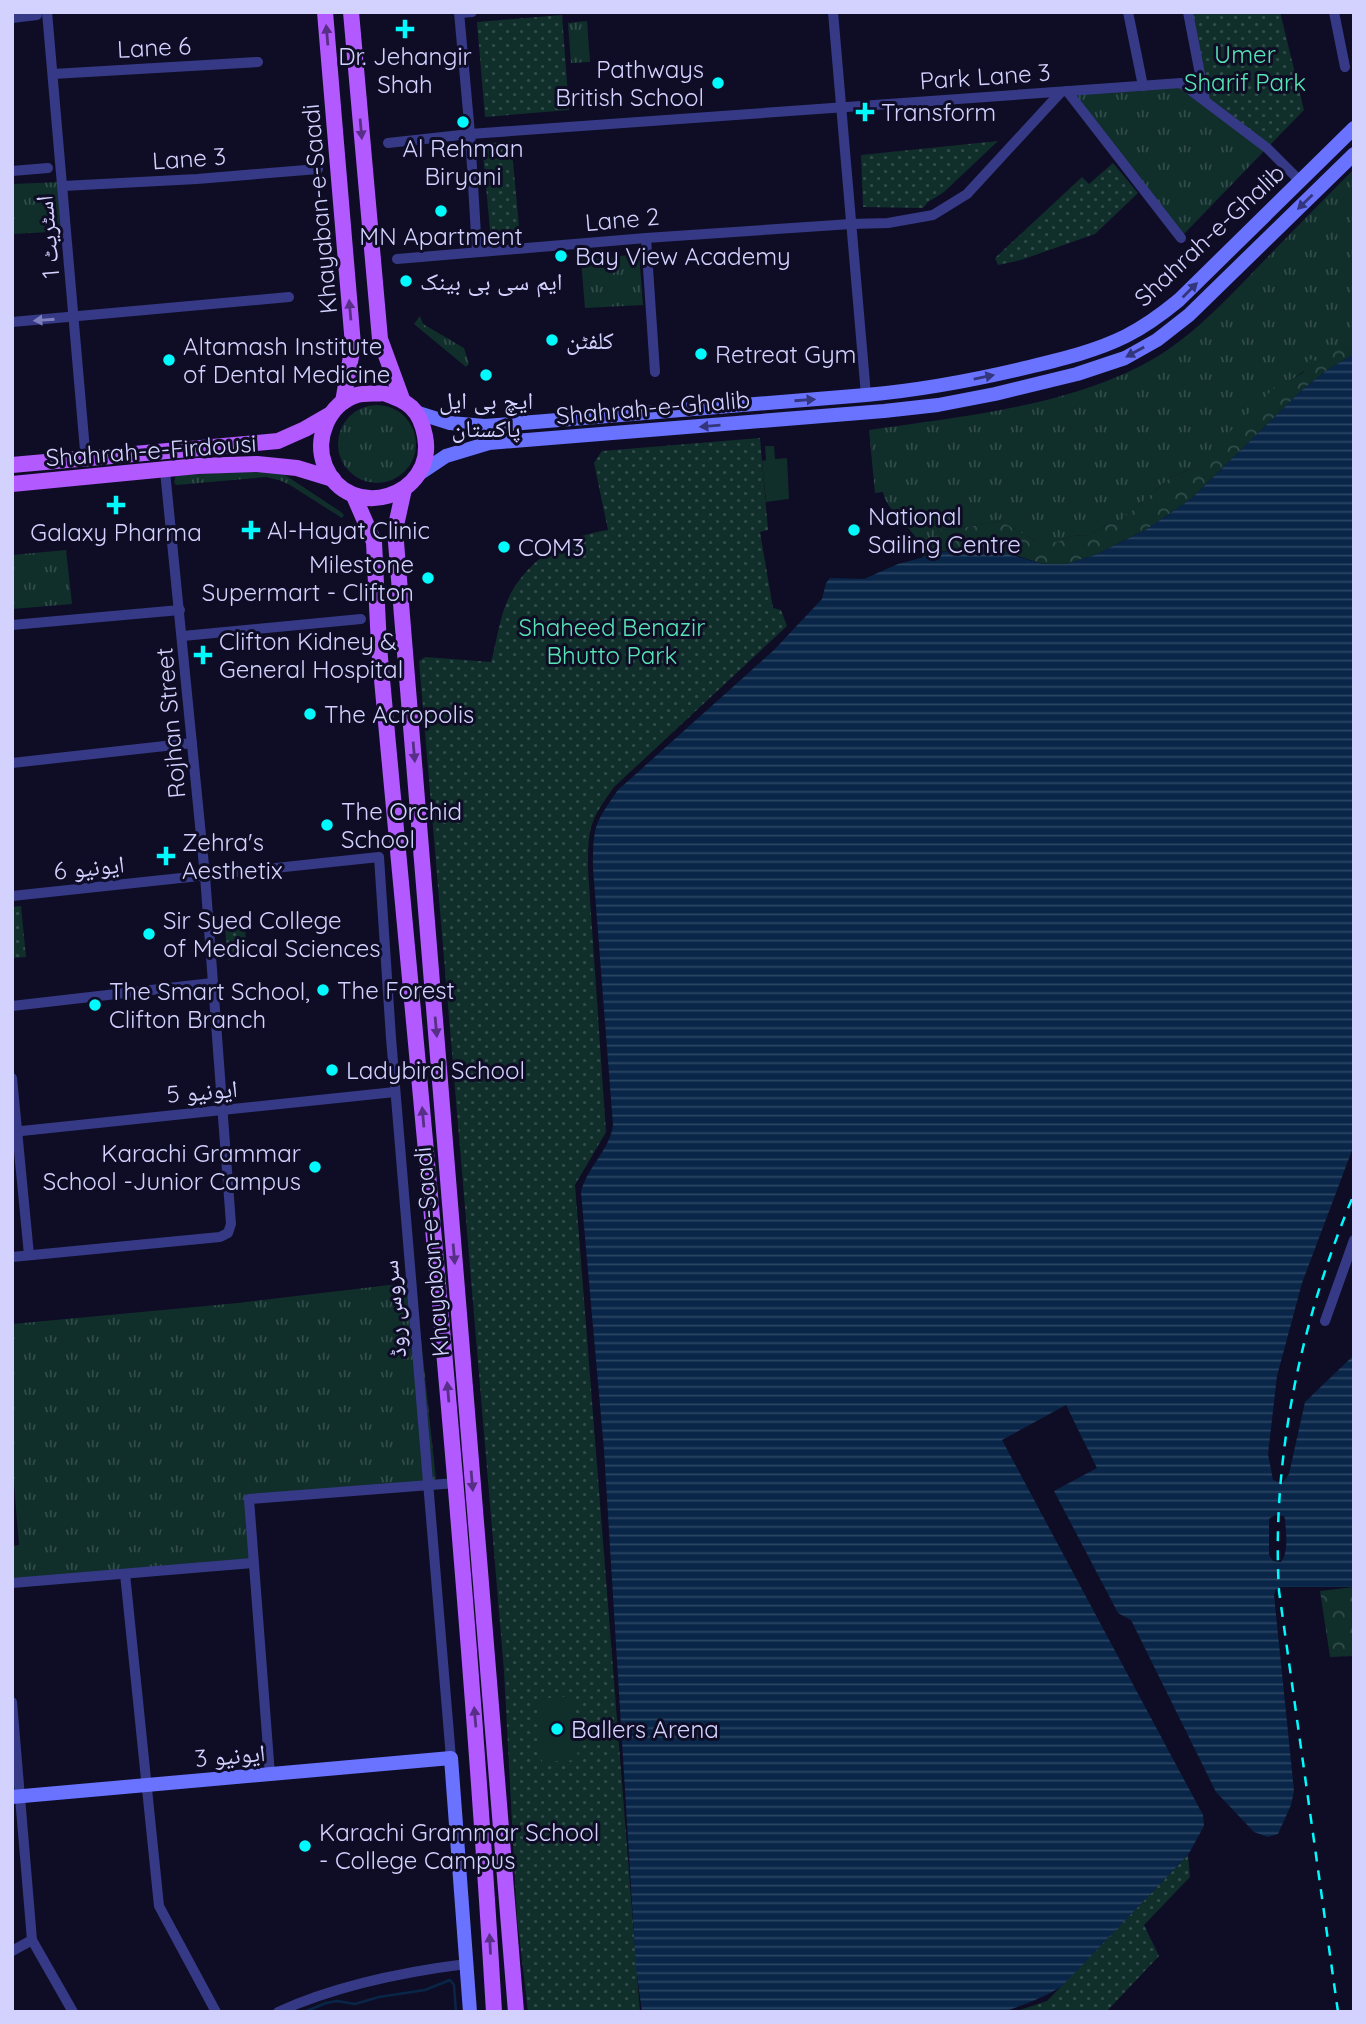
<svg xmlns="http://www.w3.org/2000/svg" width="1366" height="2024" viewBox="0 0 1366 2024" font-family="Quicksand,'Noto Naskh Arabic',sans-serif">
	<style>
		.grass { fill: url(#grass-tufts) }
		.forest { fill: url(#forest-crowns) }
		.park { fill: url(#park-dots) }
		.pitch { fill: #102f2b }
		.water { fill: url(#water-rules); fill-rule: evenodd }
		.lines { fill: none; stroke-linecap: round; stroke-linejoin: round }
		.stream { stroke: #092648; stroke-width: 2.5 }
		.street { stroke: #363a86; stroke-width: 10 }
		.secondary { stroke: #6973ff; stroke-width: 14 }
		.primary { stroke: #b259ff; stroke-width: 16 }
		.rail { stroke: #00fafd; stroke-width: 2.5; stroke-dasharray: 10 9; stroke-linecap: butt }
		.oneway { fill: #582f87 }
		.oneway2 { fill: #33367c }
		.oneway3 { fill: #7d7ebc }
		.poi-dot { fill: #00fafd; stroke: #0f0d25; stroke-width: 2.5 }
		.labels { text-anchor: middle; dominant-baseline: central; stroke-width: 6; stroke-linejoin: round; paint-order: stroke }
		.street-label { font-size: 24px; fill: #d3d2ff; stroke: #0f0d25 }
		.park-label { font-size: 24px; fill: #57e5b5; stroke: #0f0d25 }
		.poi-label { font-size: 24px; fill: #d3d2ff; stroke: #0f0d25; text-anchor: start }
	</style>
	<defs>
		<pattern id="grass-tufts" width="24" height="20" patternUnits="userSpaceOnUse" patternTransform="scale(1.75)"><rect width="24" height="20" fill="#102f2b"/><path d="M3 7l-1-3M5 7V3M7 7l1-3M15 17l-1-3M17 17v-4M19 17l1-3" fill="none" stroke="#324c4b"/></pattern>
		<pattern id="forest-crowns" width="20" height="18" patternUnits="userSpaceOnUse" patternTransform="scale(1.75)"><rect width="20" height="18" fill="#102f2b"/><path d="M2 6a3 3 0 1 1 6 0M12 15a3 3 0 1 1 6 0" fill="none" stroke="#324c4b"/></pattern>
		<pattern id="park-dots" width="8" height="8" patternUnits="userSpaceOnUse" patternTransform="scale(1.75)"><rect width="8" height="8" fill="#102f2b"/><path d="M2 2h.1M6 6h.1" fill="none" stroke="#324c4b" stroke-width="1.8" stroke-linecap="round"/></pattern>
		<pattern id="water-rules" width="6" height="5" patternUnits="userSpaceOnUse" patternTransform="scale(1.75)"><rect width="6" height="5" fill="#092648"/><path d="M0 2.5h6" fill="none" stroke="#2c4563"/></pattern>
	</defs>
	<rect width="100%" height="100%" fill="#0f0d25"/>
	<g class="grass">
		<polygon points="587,21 590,62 571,63 568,23"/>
		<polygon points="1181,83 1267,148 1183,235 1070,91"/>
		<path d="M 1354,169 L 1354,345 L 1350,348 L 1338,347 L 1290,381 L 1192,469 L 1172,476 L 1118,523 L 1108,524 L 1089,535 L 1072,536 L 1057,542 L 1037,542 L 1001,521 L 956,529 L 936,530 L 940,552 L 922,558 L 924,555 C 917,527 888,516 883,492 L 875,493 L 869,430 C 965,416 1084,405 1166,351 C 1200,328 1229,297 1257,268 C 1289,235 1321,202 1354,169 Z"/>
		<polygon points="62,182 67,231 13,234 12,184"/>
		<polygon points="639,254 643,305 585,308 581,260"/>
		<polygon points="420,316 423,324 464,348 469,364 466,367 414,324"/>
		<circle cx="377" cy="444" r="39"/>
		<polygon points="258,470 285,475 341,512 344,515 342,518 290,485 279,480 266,477 176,485 174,482 176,476"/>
		<polygon points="66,550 72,604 12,609 12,555"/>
		<polygon points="415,1282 436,1480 250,1499 253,1563 12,1583 12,1546 19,1545 14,1484 12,1483 12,1324 238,1303"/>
	</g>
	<g class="forest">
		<polygon points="1331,345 1350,348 1354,345 1354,354 1327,370 1302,390 1191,499 1147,529 1095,555 1066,564 1043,564 1018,556 959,548 940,552 935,530 956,529 1001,521 1037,542 1057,542 1072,536 1089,535 1108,524 1118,523 1172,476 1192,469 1282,380 1290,381 1304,372 1305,364 1311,359 1316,361 1325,356 1324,352"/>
		<polygon points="1354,1587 1354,1656 1330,1657 1320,1591"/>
	</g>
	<g class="park">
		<polygon points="1184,12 1280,12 1304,110 1267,148 1202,98"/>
		<polygon points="562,15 569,110 485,117 477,22"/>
		<polygon points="511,141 520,237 491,240 482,144"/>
		<polygon points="998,141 944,192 928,202 923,208 863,207 861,155"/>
		<polygon points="1113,163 1138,193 1095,234 1021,260 998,265 995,258 1082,177 1089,184"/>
		<path d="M 760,438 L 768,530 L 760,532 L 773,608 L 781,610 L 787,626 L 614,787 C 589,822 588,827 588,870 L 606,1132 L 575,1185 L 640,2012 L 528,2012 L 517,1917 L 504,1671 L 419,661 L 425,657 L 491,662 C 497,640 500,613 511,593 C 532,556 567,536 608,530 L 594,463 L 602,451 Z"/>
		<polygon points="21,906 26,957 12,958 12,907"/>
		<polygon points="245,927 247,958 228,960 225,929"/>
		<polygon points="1188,1855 1190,1877 1144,1925 1159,1956 1106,2012 1014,2012 1047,2001"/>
	</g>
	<g class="pitch">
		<polygon points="765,446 774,446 775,459 787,458 789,499 766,502 762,461 766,460"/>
		<polygon points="573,1696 578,1760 542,1762 536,1699"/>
	</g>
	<path class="water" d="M 1354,354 L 1354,1145 L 1302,1283 L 1277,1376 L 1268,1454 L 1273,1480 L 1282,1483 L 1289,1474 L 1305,1402 L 1354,1355 L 1354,1587 L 1281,1587 L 1276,1589 L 1274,1595 L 1294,1791 L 1291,1805 L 1278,1834 L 1268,1837 L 1254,1832 L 1216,1792 L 1131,1620 L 1118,1613 L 1054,1491 L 1097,1468 L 1066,1405 L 1002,1440 L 1203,1815 L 1204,1826 L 1188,1855 L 1062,1986 C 1043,1998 1024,2005 1002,2012 L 642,2012 L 636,1968 L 604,1450 L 581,1192 C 587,1167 610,1150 613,1125 L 593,868 C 593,827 594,824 618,790 L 774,650 L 822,599 L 826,583 L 830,578 L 864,579 L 898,564 L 959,548 L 994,550 L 1043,564 L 1066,564 L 1095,555 L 1147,529 L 1191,499 L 1302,390 L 1327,370 ZM 1275,1515 L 1284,1516 L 1285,1519 C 1286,1532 1289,1551 1281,1562 L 1273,1561 L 1269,1555 L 1269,1519 Z"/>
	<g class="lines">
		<polyline class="stream" points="304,2012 326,2003 337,2001 355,2004 379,1997 425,1990 450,1980 454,1985 456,2012"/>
		<g class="street">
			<polyline points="47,12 86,462"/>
			<polyline points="459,12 470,134 477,252"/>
			<polyline points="833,12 866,395"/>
			<polyline points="1128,12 1143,86"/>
			<polyline points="1188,12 1205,100"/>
			<polyline points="1334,12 1345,67"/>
			<polyline points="459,13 472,12"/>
			<polyline points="12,18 37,15"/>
			<polyline points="53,74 258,62"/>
			<polyline points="1067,91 1181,238"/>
			<polyline points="388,143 470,134 1181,83 1267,148 1300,181"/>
			<polyline points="12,171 48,168"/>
			<polyline points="63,186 197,179 318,169"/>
			<polyline points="646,238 655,372"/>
			<polyline points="397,259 646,238 851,224 888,223 933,215 967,194 1061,92"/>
			<polyline points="12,322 289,297"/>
			<polyline points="12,625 180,610"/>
			<polyline points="183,636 361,619"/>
			<polyline points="12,763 192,743"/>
			<polyline points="12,896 379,857 391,1038 451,1758"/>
			<polyline points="12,1006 212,983"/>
			<polyline points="12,1078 29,1255"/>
			<polyline points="12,1132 395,1092"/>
			<polyline points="12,1257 220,1237 228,1233 231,1224 205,876 165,471"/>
			<polyline points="1325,1321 1354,1240"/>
			<polyline points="125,1574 159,1906 216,2012"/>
			<polyline points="12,1583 253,1563"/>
			<polyline points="12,1702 32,1940 73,2012"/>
			<polyline points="270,1775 249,1499 456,1483"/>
			<polyline points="12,1951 32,1940"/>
			<path d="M 278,2012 C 337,1985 402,1972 466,1964"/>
		</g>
		<g class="secondary">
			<path d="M 415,412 L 450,423 L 485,426 L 866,395 C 921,390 975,380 1029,367 C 1062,359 1096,351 1126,336 C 1146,326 1162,314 1179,300 L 1354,128"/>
			<polyline points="419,474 446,456 489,443 884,411 938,405 995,394 1077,374 1125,358 1157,340 1189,315 1354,154"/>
			<polyline points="12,1797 451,1758 470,2012"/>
		</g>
		<g class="primary">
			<polyline points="325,12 353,345 343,402"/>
			<polyline points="351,12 380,339 402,399"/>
			<path d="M 383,393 C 408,401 420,409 425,436 C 437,497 349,524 325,466 C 314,439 328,404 357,395 C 365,393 375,394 383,393 Z"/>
			<polyline points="12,465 278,441 305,429 331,414"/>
			<polyline points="12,484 198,466 257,464 297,468 333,479"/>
			<polyline points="404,489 395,530 516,2012"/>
			<path d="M 354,496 L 374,542 L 379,647 C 421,1102 467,1556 494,2012"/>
		</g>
		<path class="rail" d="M 1338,2012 L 1279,1591 C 1271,1457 1302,1317 1354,1194"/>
	</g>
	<defs><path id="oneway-solid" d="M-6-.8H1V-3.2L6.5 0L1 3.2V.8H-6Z" transform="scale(1.75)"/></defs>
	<g class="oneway">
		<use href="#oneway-solid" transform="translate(327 35) rotate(-95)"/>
		<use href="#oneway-solid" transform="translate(361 129) rotate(85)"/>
		<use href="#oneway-solid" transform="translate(350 310) rotate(-95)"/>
		<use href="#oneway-solid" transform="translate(414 752) rotate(85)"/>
		<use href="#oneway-solid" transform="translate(436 1027) rotate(85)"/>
		<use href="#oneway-solid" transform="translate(423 1117) rotate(-95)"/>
		<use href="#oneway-solid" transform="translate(454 1254) rotate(85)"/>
		<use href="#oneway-solid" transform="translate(448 1392) rotate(-95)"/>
		<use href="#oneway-solid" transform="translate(472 1481) rotate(85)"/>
		<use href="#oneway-solid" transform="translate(475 1717) rotate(-95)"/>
		<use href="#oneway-solid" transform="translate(490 1944) rotate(-93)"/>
	</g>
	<g class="oneway2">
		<use href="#oneway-solid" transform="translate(1305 202) rotate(136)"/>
		<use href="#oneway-solid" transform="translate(1190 290) rotate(-45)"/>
		<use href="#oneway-solid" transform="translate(1135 352) rotate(151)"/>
		<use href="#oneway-solid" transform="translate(984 377) rotate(-11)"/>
		<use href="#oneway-solid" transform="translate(805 400) rotate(-4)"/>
		<use href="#oneway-solid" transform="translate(710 426) rotate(175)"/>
	</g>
	<use class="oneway3" href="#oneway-solid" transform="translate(44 320) rotate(176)"/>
	<g class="poi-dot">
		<path d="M401.5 18.5h7v7h7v7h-7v7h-7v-7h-7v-7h7z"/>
		<circle cx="718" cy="83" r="7"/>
		<path d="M861.5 101.5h7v7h7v7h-7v7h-7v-7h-7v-7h7z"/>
		<circle cx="463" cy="122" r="7"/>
		<circle cx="441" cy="211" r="7"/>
		<circle cx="561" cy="256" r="7"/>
		<circle cx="406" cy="281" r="7"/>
		<circle cx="552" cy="340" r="7"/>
		<circle cx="701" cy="354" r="7"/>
		<circle cx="169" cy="360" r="7"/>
		<circle cx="486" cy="375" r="7"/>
		<path d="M112.5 494.5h7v7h7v7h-7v7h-7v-7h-7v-7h7z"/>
		<path d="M247.5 519.5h7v7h7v7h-7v7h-7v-7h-7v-7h7z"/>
		<circle cx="854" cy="530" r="7"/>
		<circle cx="504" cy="547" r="7"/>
		<circle cx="428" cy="578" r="7"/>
		<path d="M199.5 644.5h7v7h7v7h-7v7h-7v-7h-7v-7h7z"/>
		<circle cx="310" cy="714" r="7"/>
		<circle cx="327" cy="825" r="7"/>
		<path d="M162.5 845.5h7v7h7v7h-7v7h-7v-7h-7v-7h7z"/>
		<circle cx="149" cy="934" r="7"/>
		<circle cx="323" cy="990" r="7"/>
		<circle cx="95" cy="1005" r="7"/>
		<circle cx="332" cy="1070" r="7"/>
		<circle cx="315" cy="1167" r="7"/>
		<circle cx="557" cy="1729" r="7"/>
		<circle cx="305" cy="1846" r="7"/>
	</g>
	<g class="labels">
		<g class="street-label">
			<text transform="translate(154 47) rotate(-3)">Lane 6</text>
			<text transform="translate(985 76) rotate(-4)">Park Lane 3</text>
			<text transform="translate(189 158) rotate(-4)">Lane 3</text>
			<text transform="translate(319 209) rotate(-95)">Khayaban-e-Saadi</text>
			<text transform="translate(622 219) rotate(-5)">Lane 2</text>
			<text transform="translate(1209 235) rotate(-43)">Shahrah-e-Ghalib</text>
			<text transform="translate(47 237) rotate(-95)">اسٹریٹ 1</text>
			<text transform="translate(653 407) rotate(-5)">Shahrah-e-Ghalib</text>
			<text transform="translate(151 450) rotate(-4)">Shahrah-e-Firdousi</text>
			<text transform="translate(170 723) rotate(-95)">Rojhan Street</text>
			<text transform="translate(89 867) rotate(-6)">ایونیو 6</text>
			<text transform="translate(202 1091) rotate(-5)">ایونیو 5</text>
			<text transform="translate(431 1252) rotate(-95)">Khayaban-e-Saadi</text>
			<text transform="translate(393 1309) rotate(-95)">سروس روڈ</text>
			<text transform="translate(230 1755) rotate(-5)">ایونیو 3</text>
		</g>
		<g class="park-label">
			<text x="1245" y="54">Umer<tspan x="1245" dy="28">Sharif Park</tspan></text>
			<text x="612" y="627">Shaheed Benazir<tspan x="612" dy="28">Bhutto Park</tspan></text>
		</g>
		<g class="poi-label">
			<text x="405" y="56" text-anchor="middle">Dr. Jehangir<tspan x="405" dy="28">Shah</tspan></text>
			<text x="704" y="69" text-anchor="end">Pathways<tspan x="704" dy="28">British School</tspan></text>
			<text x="881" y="112">Transform</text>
			<text x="463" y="148" text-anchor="middle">Al Rehman<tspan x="463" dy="28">Biryani</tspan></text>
			<text x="441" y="236" text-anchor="middle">MN Apartment</text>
			<text x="575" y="256">Bay View Academy</text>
			<text x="420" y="281">ایم سی بی بینک</text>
			<text x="566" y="340">کلفٹن</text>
			<text x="183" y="346">Altamash Institute<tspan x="183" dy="28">of Dental Medicine</tspan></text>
			<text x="715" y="354">Retreat Gym</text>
			<text x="486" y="400" text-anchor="middle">ایچ بی ایل<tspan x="486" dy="28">پاکستان</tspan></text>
			<text x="868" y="516">National<tspan x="868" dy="28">Sailing Centre</tspan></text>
			<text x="267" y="530">Al-Hayat Clinic</text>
			<text x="116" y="532" text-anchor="middle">Galaxy Pharma</text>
			<text x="518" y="547">COM3</text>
			<text x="414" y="564" text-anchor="end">Milestone<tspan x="414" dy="28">Supermart - Clifton</tspan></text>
			<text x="219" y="641">Clifton Kidney &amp;<tspan x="219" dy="28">General Hospital</tspan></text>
			<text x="324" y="714">The Acropolis</text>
			<text x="341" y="811">The Orchid<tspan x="341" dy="28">School</tspan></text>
			<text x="182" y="842">Zehra's<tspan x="182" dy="28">Aesthetix</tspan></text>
			<text x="163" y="920">Sir Syed College<tspan x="163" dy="28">of Medical Sciences</tspan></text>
			<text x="337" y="990">The Forest</text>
			<text x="109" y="991">The Smart School,<tspan x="109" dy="28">Clifton Branch</tspan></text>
			<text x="346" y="1070">Ladybird School</text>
			<text x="301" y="1153" text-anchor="end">Karachi Grammar<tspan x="301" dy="28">School -Junior Campus</tspan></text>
			<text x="571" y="1729">Ballers Arena</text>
			<text x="319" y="1832">Karachi Grammar School<tspan x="319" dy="28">- College Campus</tspan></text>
		</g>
	</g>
	<rect width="1366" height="2024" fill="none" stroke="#d3d2ff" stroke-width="28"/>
</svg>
